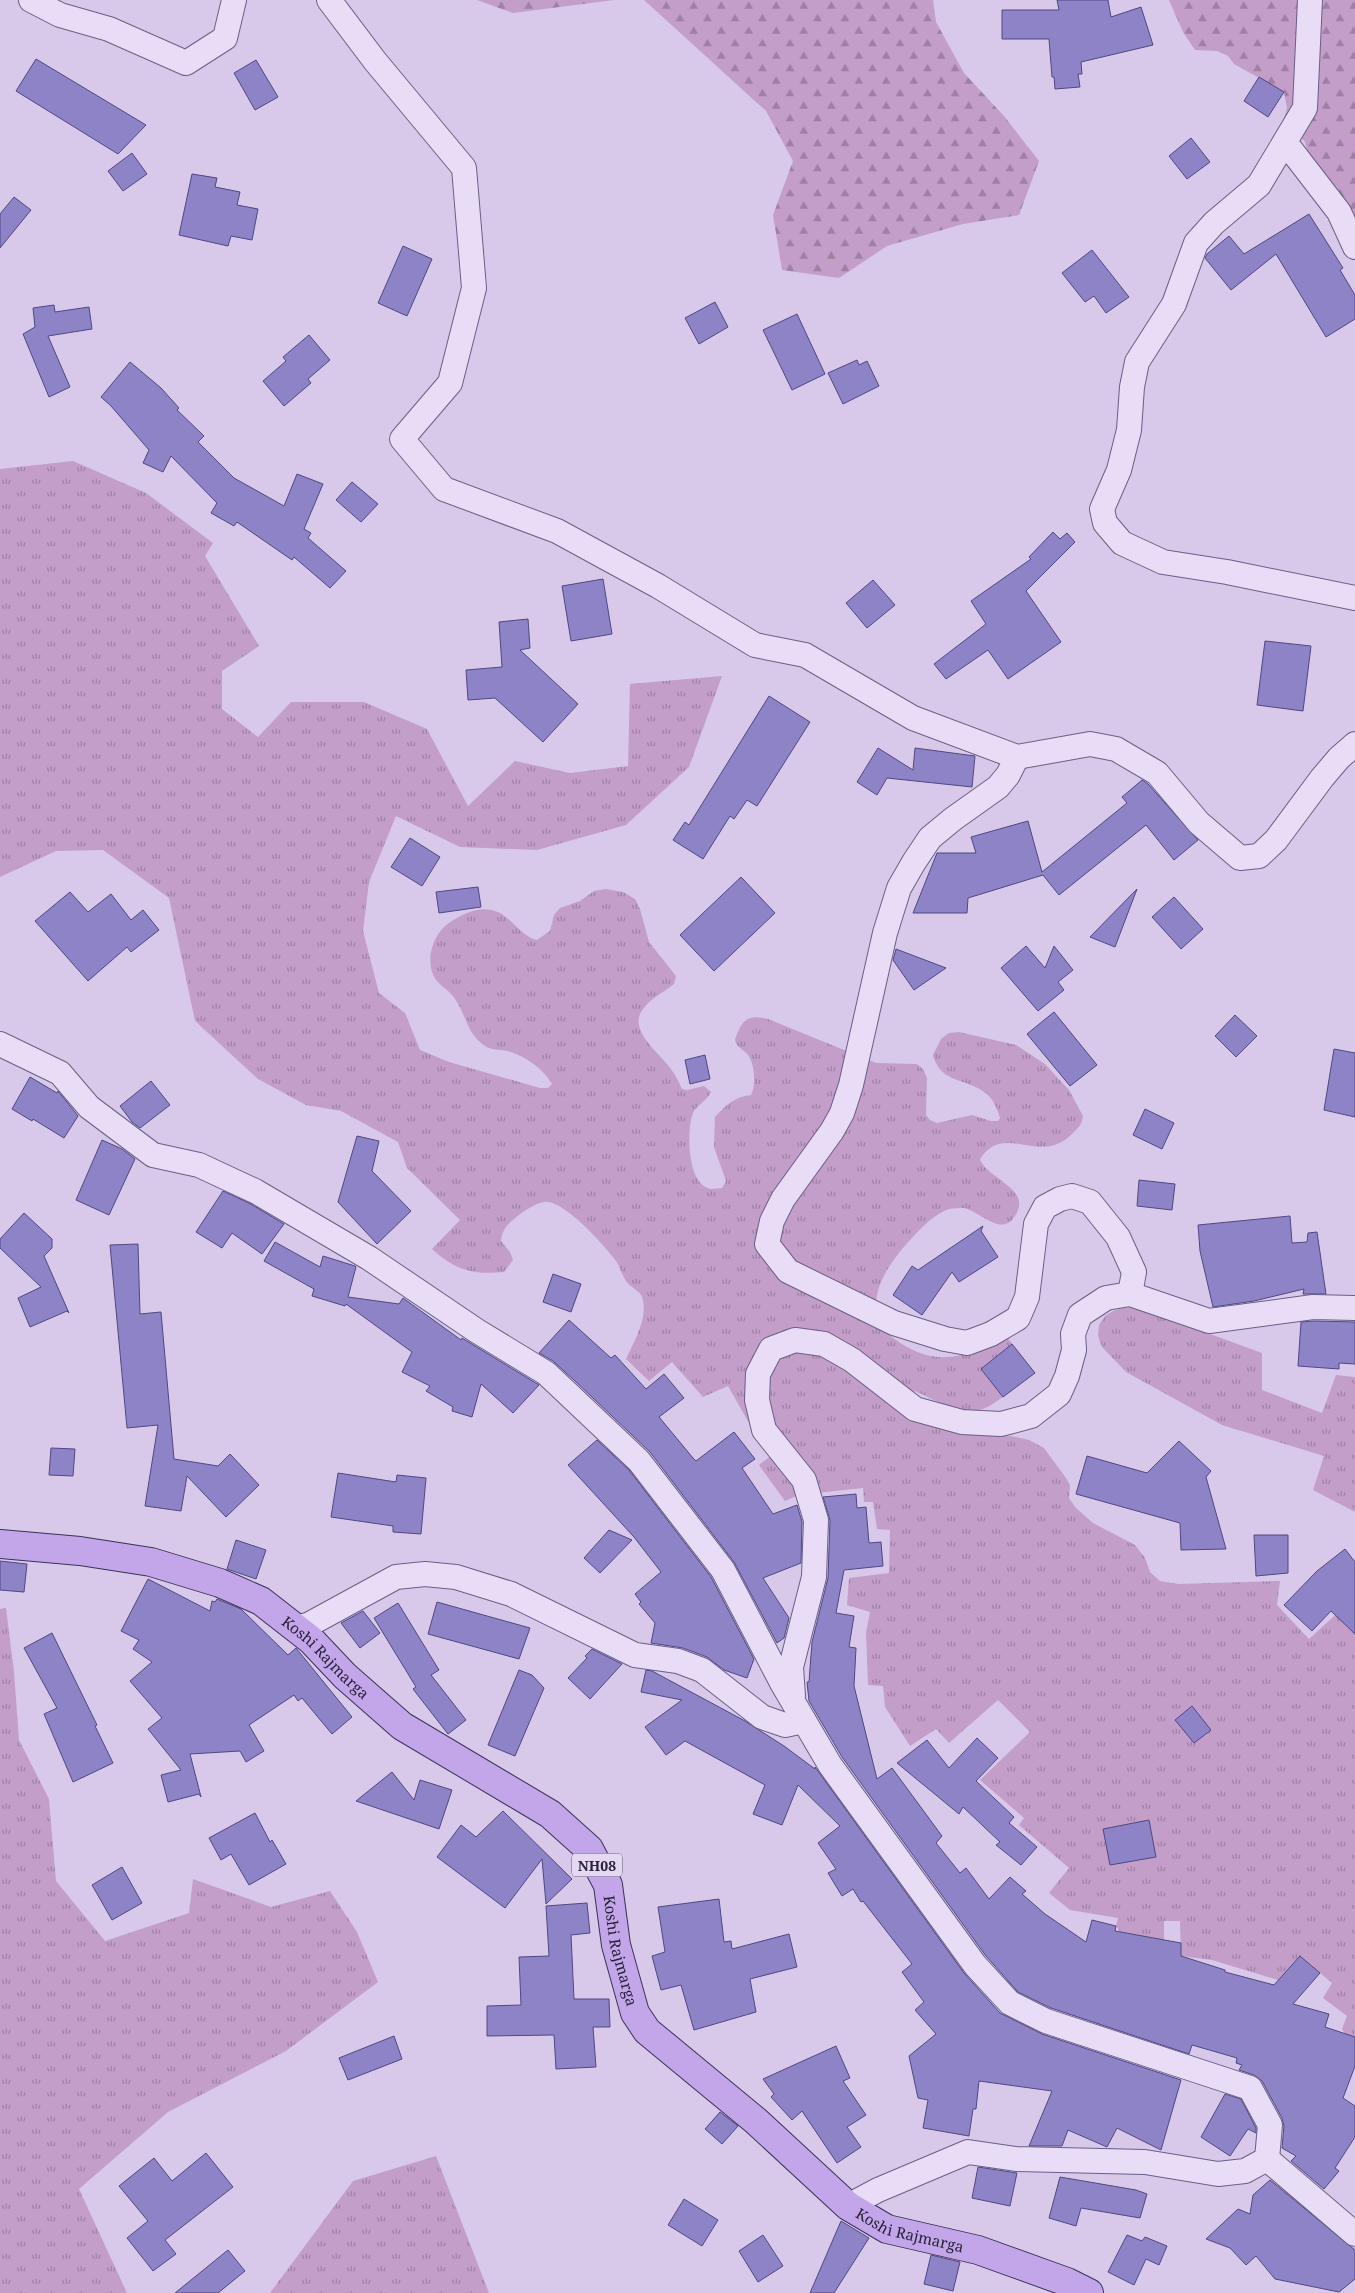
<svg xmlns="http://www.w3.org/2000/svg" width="1355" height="2293" viewBox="0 0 1355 2293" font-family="'Noto Serif',serif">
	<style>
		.grass { fill: url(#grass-tufts) }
		.forest { fill: url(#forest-firs) }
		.building { fill: #8d83c6; stroke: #504783 }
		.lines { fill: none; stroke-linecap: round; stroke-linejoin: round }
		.street-casing { stroke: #6a5f86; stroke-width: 26 }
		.primary-casing { stroke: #3a3354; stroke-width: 30 }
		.street { stroke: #e8dcf6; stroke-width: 24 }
		.primary { stroke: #c3a5ea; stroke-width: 28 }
		.labels { text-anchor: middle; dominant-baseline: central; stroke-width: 5; stroke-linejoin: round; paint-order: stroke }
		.shield { fill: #e4d8f3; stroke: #605970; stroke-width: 1 }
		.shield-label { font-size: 14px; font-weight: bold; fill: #272238 }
		.street-label { font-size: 15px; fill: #272238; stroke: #e4d8f3 }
	</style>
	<defs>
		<pattern id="grass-tufts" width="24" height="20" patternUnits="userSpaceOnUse" patternTransform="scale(1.25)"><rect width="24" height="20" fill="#c39ec8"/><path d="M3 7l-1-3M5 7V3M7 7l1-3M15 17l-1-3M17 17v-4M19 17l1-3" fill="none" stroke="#9e80a3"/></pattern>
		<pattern id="forest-firs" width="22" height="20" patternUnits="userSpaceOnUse" patternTransform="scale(1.25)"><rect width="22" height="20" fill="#c39ec8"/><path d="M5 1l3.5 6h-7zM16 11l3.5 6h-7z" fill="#9e80a3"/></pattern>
	</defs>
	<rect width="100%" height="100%" fill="#d8c9eb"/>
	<g class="grass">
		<path d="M 73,461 L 146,493 L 213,543 L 205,556 L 259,646 L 222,671 L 222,709 L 258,737 L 291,702 L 364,702 L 427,729 L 468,806 L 515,761 L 570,773 L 628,766 L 630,684 L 722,676 L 689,767 L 626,825 L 537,850 L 460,847 L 396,816 L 369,882 L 363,931 L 379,993 L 405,1013 L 420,1050 L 449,1062 L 540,1088 L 548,1088 L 552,1084 C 544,1070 527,1057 511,1052 C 503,1049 492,1051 485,1046 C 466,1033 467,1016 455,999 C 451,992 442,987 436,980 C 424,963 432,934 449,923 C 461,915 476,907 491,910 C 510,913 519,936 537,940 L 550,931 L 554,915 L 560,908 L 580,901 L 594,891 L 606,889 L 623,892 L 635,899 L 640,909 L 649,942 L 676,976 L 674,984 C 664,992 650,999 643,1009 C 626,1031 663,1055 673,1072 C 677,1077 679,1083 682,1089 L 687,1090 L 704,1086 L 711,1092 C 707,1101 694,1106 692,1116 C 687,1133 687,1185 711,1189 C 714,1189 719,1188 722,1188 L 726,1181 L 714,1147 L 715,1117 C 726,1105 734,1097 751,1095 C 756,1086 755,1064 748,1055 C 743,1049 737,1048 735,1040 C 741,1022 746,1013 768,1019 L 876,1063 L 917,1064 L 923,1069 L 927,1078 L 926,1115 L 930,1120 L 937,1123 L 972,1115 L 991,1121 L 998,1121 L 1000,1118 C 997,1108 993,1098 984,1092 C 965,1078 940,1083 933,1055 L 941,1039 L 949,1033 L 959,1032 L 1016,1045 L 1045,1064 L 1069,1090 L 1083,1116 C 1082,1124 1079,1127 1074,1132 C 1040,1169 1005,1120 980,1159 C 986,1177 1027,1188 1018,1210 C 1005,1242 982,1212 964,1208 C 960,1208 953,1208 949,1209 C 936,1213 922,1227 913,1237 C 886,1265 855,1310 896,1340 C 908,1349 924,1356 938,1357 C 964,1359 984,1346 1006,1335 L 1012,1344 L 981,1369 L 1003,1397 C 997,1401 989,1407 983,1409 C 960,1416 935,1400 915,1391 L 905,1405 L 952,1432 L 1011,1436 L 1029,1440 L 1044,1448 L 1066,1478 L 1070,1485 L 1069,1498 L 1076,1508 L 1093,1523 L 1135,1545 L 1145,1558 L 1150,1572 L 1160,1581 L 1178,1584 L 1280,1581 L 1277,1605 L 1309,1639 L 1355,1597 L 1355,2037 L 1345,2034 L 1342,2029 L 1347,2016 L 1323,1998 L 1332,1983 L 1300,1956 L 1278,1980 L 1212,1960 L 1181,1956 L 1180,1921 L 1164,1921 L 1164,1956 L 1130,1974 L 1138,1935 L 1120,1932 L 1116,1926 L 1118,1918 L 1070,1910 L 1049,1893 L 1069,1868 L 1019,1825 L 1024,1818 L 980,1780 L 1030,1732 L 998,1700 L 949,1743 L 936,1729 L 910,1746 L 885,1707 L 883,1686 L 868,1685 L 866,1632 L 870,1612 L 847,1605 L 849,1578 L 889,1573 L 890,1530 L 877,1529 L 873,1502 L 864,1502 L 863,1488 L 799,1495 L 785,1501 L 759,1465 L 773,1454 L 749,1423 L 728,1386 L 703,1397 L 672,1362 L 649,1381 L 626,1359 C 634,1341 649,1318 642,1297 C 640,1291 630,1287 626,1281 C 622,1275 620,1267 616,1261 C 605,1246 563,1199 544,1202 C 536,1203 526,1210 520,1214 C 510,1222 502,1228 501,1241 L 510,1252 L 513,1260 L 504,1272 C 473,1275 455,1270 432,1249 L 460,1220 L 407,1168 L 398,1142 L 341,1111 L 306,1105 L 258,1079 L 195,1021 L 169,898 L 103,850 L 56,851 L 0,877 L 0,469 Z"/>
		<polygon points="1122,1308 1139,1308 1262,1353 1262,1390 1322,1413 1336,1375 1355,1377 1355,1512 1313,1490 1324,1456 1222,1425 1126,1372 1102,1347 1098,1336 1099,1325 1105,1316 1113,1311"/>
		<polygon points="6,1608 14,1672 19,1740 49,1799 56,1881 105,1941 189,1913 193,1879 271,1907 330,1891 357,1932 378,1982 286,2051 168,2112 79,2189 127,2293 0,2293 0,1609"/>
		<polygon points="436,2156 489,2293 270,2293 353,2181"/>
	</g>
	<g class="forest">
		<polygon points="477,0 614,0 513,13"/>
		<polygon points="644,0 933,0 936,22 964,73 1004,116 1039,161 1019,215 963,224 887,246 839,278 782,270 773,215 793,161 766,111"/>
		<polygon points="1169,0 1355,0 1355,237 1310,164 1305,142 1284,119 1287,108 1284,92 1234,64 1228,56 1217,51 1195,50 1183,32"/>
	</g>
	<g class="building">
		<polygon points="1057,0 1108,0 1111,17 1141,7 1153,45 1081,62 1082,74 1078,74 1080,87 1055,89 1054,77 1052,77 1049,39 1002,39 1002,10 1059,10"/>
		<polygon points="36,59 146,125 118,154 16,91"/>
		<polygon points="256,60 278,97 255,110 234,73"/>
		<polygon points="1259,77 1284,92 1268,117 1244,101"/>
		<polygon points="1191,138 1210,162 1187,179 1169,156"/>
		<polygon points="132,153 147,174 123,191 108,171"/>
		<polygon points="192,174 217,178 215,187 240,192 237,205 258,209 252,240 231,236 228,246 179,235"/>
		<polygon points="14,197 31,210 0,248 0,214"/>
		<polygon points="1309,214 1343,268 1340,270 1355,295 1355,319 1326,337 1276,254 1231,290 1205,258 1207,254 1229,236 1244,254"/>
		<polygon points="403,246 432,259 407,316 378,303"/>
		<polygon points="1092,250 1129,297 1106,313 1094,296 1085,302 1062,273"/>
		<polygon points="715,302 728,327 699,344 685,318"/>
		<polygon points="54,305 55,312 89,307 92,329 48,336 70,387 49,397 23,334 35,327 33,308"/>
		<polygon points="797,314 825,374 792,390 763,330"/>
		<polygon points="309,335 330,360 308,379 311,383 284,406 263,381 286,361 283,357"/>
		<polygon points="857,360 859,365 867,361 879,386 843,404 828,373"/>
		<polygon points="130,362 161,388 179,408 177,410 204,436 198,442 234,478 284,506 297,474 323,484 304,529 311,533 308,538 346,571 330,588 294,557 292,560 237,522 234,526 211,513 217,503 171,456 163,472 143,463 149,450 111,406 101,397"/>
		<polygon points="352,482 378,504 361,522 336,500"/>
		<polygon points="1053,532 1060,539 1067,533 1075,542 1026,591 1061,642 1008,679 988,650 946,679 934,664 986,624 971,601 1031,559 1029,557"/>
		<polygon points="603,579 612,634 571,641 562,586"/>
		<polygon points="873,580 895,605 867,628 846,603"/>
		<polygon points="528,619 530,648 520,650 578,704 543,742 495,698 468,700 466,670 502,667 499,622"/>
		<polygon points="1265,641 1311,646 1303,711 1257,705"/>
		<polygon points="769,696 810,722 757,806 747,800 734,819 730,816 703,859 673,840 685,822 689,825"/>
		<polygon points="878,748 913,770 915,748 975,756 972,787 887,778 877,795 857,782"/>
		<polygon points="1142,780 1148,784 1198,840 1174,860 1146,825 1059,895 1043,875 968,898 967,913 913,913 937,853 976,853 971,837 1028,821 1042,872 1127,803 1122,797"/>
		<polygon points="410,838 440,857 422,886 391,867"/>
		<polygon points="741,877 775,913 714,971 680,935"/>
		<polygon points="478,887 481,907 439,913 436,892"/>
		<polygon points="1137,889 1115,947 1090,937"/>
		<polygon points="70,892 88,912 111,894 131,920 143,910 159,930 131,952 127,947 88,981 35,921"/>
		<polygon points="1174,897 1203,929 1181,949 1152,917"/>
		<polygon points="1026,946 1045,968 1054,946 1073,970 1058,982 1064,990 1038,1011 1001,968"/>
		<polygon points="896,949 946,968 914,990 893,960"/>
		<polygon points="1054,1012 1097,1065 1070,1086 1027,1034"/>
		<polygon points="1235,1015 1257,1036 1236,1057 1215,1036"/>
		<polygon points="1334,1049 1355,1053 1355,1117 1324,1110"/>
		<polygon points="705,1055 710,1079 690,1084 685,1060"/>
		<polygon points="30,1077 57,1093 58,1091 78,1116 64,1138 33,1119 32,1121 12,1109"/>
		<polygon points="151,1081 170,1105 140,1128 132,1122 120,1106"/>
		<polygon points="1145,1109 1174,1123 1162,1149 1133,1135"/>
		<polygon points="357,1136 379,1141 372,1171 411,1211 377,1244 338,1202"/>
		<polygon points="102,1140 122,1149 135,1159 109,1215 76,1200"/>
		<polygon points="1139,1180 1175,1184 1172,1210 1137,1206"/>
		<polygon points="223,1191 249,1203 284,1224 262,1254 232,1233 222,1248 196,1232"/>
		<polygon points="24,1213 52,1239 52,1248 44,1256 69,1313 67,1311 30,1327 18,1298 41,1287 0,1248 0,1239"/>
		<polygon points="1290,1216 1292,1243 1307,1242 1308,1233 1317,1232 1326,1294 1303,1294 1304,1289 1254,1301 1213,1307 1200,1251 1198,1225"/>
		<polygon points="983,1226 981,1231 998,1257 959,1282 952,1272 922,1315 893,1295 912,1266 918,1270"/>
		<polygon points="275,1242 320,1267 323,1256 355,1266 356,1267 348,1297 399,1304 403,1298 461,1340 462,1338 539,1385 513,1413 481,1384 472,1417 452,1411 453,1407 426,1391 430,1386 402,1372 412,1352 346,1304 345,1306 312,1296 314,1289 264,1261"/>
		<polygon points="138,1244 140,1314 161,1312 174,1459 218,1466 230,1454 259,1485 226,1517 187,1476 181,1511 145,1506 158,1425 127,1428 110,1245"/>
		<polygon points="553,1274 581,1284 571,1312 543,1302"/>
		<polygon points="569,1320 611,1358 615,1355 646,1389 664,1374 684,1398 659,1417 693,1458 696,1461 734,1432 755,1459 742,1468 773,1514 797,1505 802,1522 801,1563 763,1578 789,1618 784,1638 777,1643 734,1562 650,1452 574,1380 553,1361 539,1353"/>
		<polygon points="1314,1321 1355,1322 1355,1364 1339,1363 1339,1369 1298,1366 1301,1322"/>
		<polygon points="1012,1344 1035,1373 1003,1397 981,1369"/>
		<polygon points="597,1440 629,1470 711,1577 754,1659 747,1678 724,1670 707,1657 683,1648 651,1643 655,1623 639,1604 641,1602 635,1594 661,1572 634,1537 568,1465"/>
		<polygon points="1179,1441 1211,1471 1206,1477 1226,1549 1181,1550 1180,1523 1076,1494 1087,1456 1147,1473"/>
		<polygon points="51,1448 75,1449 73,1476 49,1475"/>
		<polygon points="338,1473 396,1482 397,1475 426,1478 421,1534 393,1532 393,1526 331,1517"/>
		<polygon points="856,1494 857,1508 866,1507 869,1543 881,1542 883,1566 844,1570 836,1613 854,1616 849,1647 856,1648 854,1686 877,1779 892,1768 942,1836 936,1843 960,1873 966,1868 989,1899 1010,1877 1026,1891 1022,1894 1045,1914 1086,1942 1092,1920 1116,1926 1115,1931 1181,1943 1181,1956 1225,1970 1225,1972 1274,1985 1300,1956 1320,1973 1293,2004 1329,2014 1325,2027 1355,2037 1355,2066 1343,2098 1355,2106 1355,2137 1335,2168 1339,2171 1324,2189 1291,2161 1296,2156 1282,2148 1284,2126 1282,2118 1262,2081 1254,2075 1239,2070 1242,2065 1236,2063 1237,2058 1192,2045 1189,2054 1051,2008 1018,1992 986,1956 842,1757 809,1701 807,1682 809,1682 812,1642 828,1578 830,1520 823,1497"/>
		<polygon points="609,1530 632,1540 600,1573 584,1558"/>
		<polygon points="1254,1535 1288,1535 1288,1573 1256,1576"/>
		<polygon points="236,1540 266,1550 256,1579 227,1569"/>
		<polygon points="1345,1549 1355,1562 1355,1634 1331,1611 1312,1631 1284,1605 1317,1571"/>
		<polygon points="0,1561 27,1564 24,1592 0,1590"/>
		<polygon points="148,1579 210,1611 212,1601 215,1602 217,1599 241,1609 288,1655 296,1648 352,1717 332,1734 302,1698 298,1701 294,1695 249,1725 264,1751 246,1762 240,1751 190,1754 201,1797 199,1794 168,1802 161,1775 181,1770 148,1729 162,1718 130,1681 152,1662 133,1649 139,1640 121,1631"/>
		<polygon points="437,1602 530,1628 519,1659 428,1634"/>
		<polygon points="398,1603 439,1670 431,1675 466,1720 448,1734 413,1689 416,1687 374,1618"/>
		<polygon points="363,1611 380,1633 360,1648 341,1623"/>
		<polygon points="52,1633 97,1725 95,1726 113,1763 73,1782 44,1714 57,1708 24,1648"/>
		<polygon points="592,1649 622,1664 590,1699 568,1678 587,1658 585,1656"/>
		<polygon points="519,1670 532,1675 544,1688 515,1756 488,1745"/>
		<polygon points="646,1670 652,1671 745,1721 784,1746 815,1769 815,1767 964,1973 1000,2013 1042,2034 1181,2080 1161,2150 1117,2128 1107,2147 1068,2130 1062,2146 1029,2146 1052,2091 979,2081 976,2109 973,2109 969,2136 923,2128 928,2100 918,2098 909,2056 936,2034 915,2010 924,2002 902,1972 912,1964 863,1901 861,1902 853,1889 842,1896 828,1873 836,1869 818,1843 840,1826 798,1785 782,1825 753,1814 765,1785 685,1741 666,1755 645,1727 682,1700 641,1692"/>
		<polygon points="1192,1706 1211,1730 1194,1743 1175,1720"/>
		<polygon points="977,1738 998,1758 976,1781 1014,1817 1009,1823 1037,1847 1021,1865 996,1845 1000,1842 963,1807 959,1814 897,1763 927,1740 949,1768"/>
		<polygon points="392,1772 414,1800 420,1780 452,1790 439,1829 356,1801"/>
		<polygon points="503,1811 572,1879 546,1904 542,1859 505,1908 437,1857 461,1825 476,1837"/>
		<polygon points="255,1813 270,1842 272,1840 286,1864 249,1885 231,1854 221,1860 209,1838"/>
		<polygon points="1149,1820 1156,1857 1110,1865 1103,1829"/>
		<polygon points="122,1867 142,1903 112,1920 92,1885"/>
		<polygon points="719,1899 724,1942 731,1941 732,1949 789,1934 797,1967 750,1979 756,2012 694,2030 681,1985 661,1990 652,1956 665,1952 658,1907"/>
		<polygon points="587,1903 590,1933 571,1935 574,1999 609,1999 610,2027 593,2027 596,2067 556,2069 554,2035 487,2036 487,2006 521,2005 519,1957 549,1956 546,1906"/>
		<polygon points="394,2036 402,2059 348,2080 339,2058"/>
		<polygon points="836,2046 850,2078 843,2081 866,2115 847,2127 861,2147 837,2163 802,2111 792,2120 771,2097 774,2094 763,2079"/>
		<polygon points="1225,2094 1241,2099 1256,2128 1256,2133 1248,2129 1230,2156 1201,2137"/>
		<polygon points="720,2112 738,2126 722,2144 705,2129"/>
		<polygon points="206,2153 233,2187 165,2240 176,2254 153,2271 127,2238 148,2221 119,2186 154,2158 172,2181"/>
		<polygon points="978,2167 1017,2173 1010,2206 972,2198"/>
		<polygon points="1060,2177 1136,2190 1147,2194 1140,2218 1081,2208 1076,2226 1049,2218"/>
		<polygon points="1270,2180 1355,2250 1355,2279 1339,2292 1275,2279 1256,2256 1246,2265 1230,2248 1206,2239 1238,2209 1250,2214 1253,2195"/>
		<polygon points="684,2199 718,2220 702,2246 668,2225"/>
		<polygon points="841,2221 869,2238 834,2293 810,2293"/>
		<polygon points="763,2235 783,2266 758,2282 739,2251"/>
		<polygon points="1127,2235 1142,2241 1145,2237 1167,2246 1159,2265 1146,2259 1134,2285 1108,2272"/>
		<polygon points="228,2250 245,2271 218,2293 175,2293"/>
		<polygon points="931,2255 960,2262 953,2291 924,2284"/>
	</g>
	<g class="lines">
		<g class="street-casing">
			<g id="street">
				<polyline points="31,0 60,15 109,29 186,63 225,38 234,0"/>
				<polyline points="329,0 375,61 464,168 474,288 450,383 402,439 444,489 557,531 658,586 755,645 805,655 913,718 1017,757 1090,744 1116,749 1157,773 1199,823 1240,858 1259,856 1276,840 1322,778 1339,758 1355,744"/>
				<polyline points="1310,0 1305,108 1259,185 1214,223 1196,243 1174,304 1137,362 1132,387 1129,430 1119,470 1102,509 1105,523 1122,543 1163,562 1227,572 1355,598"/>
				<polyline points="1285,142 1339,212 1355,247"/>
				<polyline points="1017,757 1008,775 998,787 953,819 930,838 914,862 899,888 885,933 851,1085 842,1113 832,1131 783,1199 772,1221 767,1244 788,1271 894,1323 945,1339 967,1343 991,1334 1018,1318 1027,1297 1036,1224 1045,1207 1060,1199 1072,1196 1090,1202 1118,1237 1134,1272 1130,1294"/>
				<polyline points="0,1044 60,1073 89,1107 153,1155 199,1165 255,1191 369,1258 477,1331 546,1373 639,1461 723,1570 782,1683 830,1765 975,1965 1010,2003 1046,2021 1250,2088 1270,2125 1267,2159 1355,2234"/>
				<polyline points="295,1627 308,1625 396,1577 425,1574 456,1577 511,1594 635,1655 678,1661 702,1670 762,1717 785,1725 804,1721"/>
				<polyline points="793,1696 791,1667 814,1577 816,1520 804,1480 764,1430 757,1400 758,1374 771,1349 795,1340 824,1344 852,1360 915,1409 962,1422 1001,1424 1031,1416 1059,1394 1067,1376 1074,1350 1073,1334 1080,1315 1106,1298 1130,1294 1209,1321 1313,1307 1355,1308"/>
				<polyline points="848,2206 878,2190 968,2152 1016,2159 1145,2162 1218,2174 1245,2171 1267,2159"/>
			</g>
		</g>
		<g class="primary-casing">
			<g id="primary">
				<path id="s1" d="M 0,1544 L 80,1551 L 151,1562 L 220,1583 L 261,1601 L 311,1640 L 345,1676 L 402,1726 L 550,1814 L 589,1849 L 608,1885 L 616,1945 L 635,2013 L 647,2031 L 756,2121 L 848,2206 L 887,2229 L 978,2250 L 1067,2282 L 1089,2293"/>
			</g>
		</g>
		<use href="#street" class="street"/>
		<use href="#primary" class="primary"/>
	</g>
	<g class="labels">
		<rect class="shield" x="572" y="1853.5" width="50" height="23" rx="4"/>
		<g class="shield-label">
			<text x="597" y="1865">NH08</text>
		</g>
		<g class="street-label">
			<text stroke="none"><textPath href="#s1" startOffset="355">Koshi Rajmarga</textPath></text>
			<text stroke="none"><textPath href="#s1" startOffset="790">Koshi Rajmarga</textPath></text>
			<text stroke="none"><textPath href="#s1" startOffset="1210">Koshi Rajmarga</textPath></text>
		</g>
	</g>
</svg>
